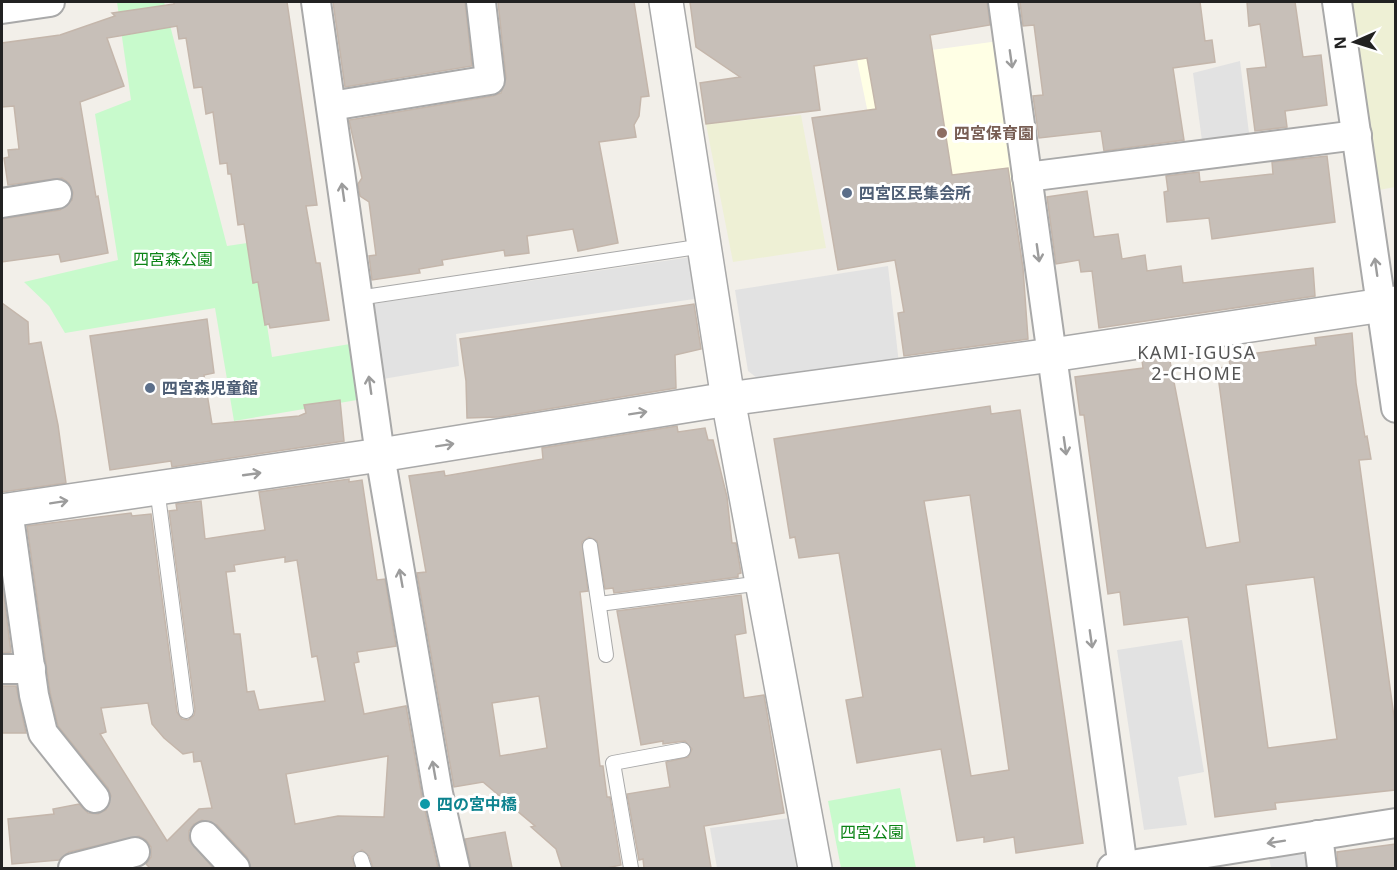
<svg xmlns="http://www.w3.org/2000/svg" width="1397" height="870" viewBox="0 0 1397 870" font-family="'Noto Sans','Noto Sans JP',sans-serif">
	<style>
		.education { fill: #ffffe5 }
		.farmland { fill: #eef0d5 }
		.park { fill: #c8facc }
		.parking { fill: #e2e2e2 }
		.building { fill: #c7bfb8; stroke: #c4b6ab; stroke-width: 1.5; fill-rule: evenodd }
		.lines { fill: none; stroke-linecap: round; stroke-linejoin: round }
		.service-casing { stroke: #a9a9a9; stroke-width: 16 }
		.minor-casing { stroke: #a9a9a9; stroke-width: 32 }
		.tertiary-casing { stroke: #a9a9a9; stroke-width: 36 }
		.service { stroke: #fff; stroke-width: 14 }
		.minor { stroke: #fff; stroke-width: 28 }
		.tertiary { stroke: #fff; stroke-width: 33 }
		.oneway { stroke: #9c9c9c }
		.education-dot { fill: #8d6e63; stroke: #fff; stroke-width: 2 }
		.service-dot { fill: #5c6f8a; stroke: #fff; stroke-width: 2 }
		.culture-dot { fill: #0f9aa8; stroke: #fff; stroke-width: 2 }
		.labels { text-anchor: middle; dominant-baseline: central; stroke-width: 6; stroke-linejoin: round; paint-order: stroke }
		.education-label { font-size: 16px; font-weight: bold; fill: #785e54; stroke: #fff; text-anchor: start }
		.service-label { font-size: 16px; font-weight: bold; fill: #4e5e75; stroke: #fff; text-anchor: start }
		.park-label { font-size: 16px; fill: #0c8416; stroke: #fff }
		.culture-label { font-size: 16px; font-weight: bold; fill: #0d838f; stroke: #fff; text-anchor: start }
		.neighbourhood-label { font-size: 18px; letter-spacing: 1.5px; fill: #555; stroke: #fff }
	</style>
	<rect width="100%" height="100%" fill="#f2efe9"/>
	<polygon class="education" points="999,41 1022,205 892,230 857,60"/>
	<g class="farmland">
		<polygon points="1352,2 1395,2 1395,187 1379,190"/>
		<polygon points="801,115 826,248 733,262 706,124"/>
	</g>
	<g class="park">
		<polygon points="117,2 164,2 227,246 254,242 272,357 350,344 357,400 234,421 215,308 65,333 49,306 24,282 118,260 95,114 131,100"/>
		<polygon points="900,788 916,868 841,868 828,801"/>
	</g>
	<g class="parking">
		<polygon points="1240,61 1249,133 1202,141 1193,73"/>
		<polygon points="691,257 701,298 456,334 459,366 383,379 371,304"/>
		<polygon points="888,266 899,364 765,384 748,371 735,290"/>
		<polygon points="1182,640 1204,772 1178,777 1187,825 1144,830 1117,650"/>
		<polygon points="790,818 796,867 717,868 710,828"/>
		<polygon points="1299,852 1307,857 1309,868 1271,868 1269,858"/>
	</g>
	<g class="building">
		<polygon points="174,2 287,2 317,205 306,206 316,263 320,263 329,320 270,328 269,324 265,325 258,282 253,283 244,224 238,225 231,174 228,174 227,163 220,164 213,112 206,114 202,87 194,88 186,38 179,39 177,26 107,38 124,86 80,102 96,197 98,196 108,253 61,262 59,254 2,262 2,219 60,210 72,200 73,192 69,183 62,178 8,185 4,158 9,157 8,150 19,149 14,106 2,107 2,43 60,35 115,16 112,13 174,4"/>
		<polygon points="333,2 465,2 472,66 345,87"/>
		<polygon points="498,2 634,2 649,96 641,97 639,116 634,125 636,137 599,142 618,243 578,251 573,229 527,236 529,253 505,256 504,250 442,260 443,265 419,269 420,273 372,280 369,256 376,255 369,202 360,196 358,184 362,178 349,120 493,96 501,93 506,78"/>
		<polygon points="690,2 987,2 990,25 930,35 952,175 1008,168 1023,268 1028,339 904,356 898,313 904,312 895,260 838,270 812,118 876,109 867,58 814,66 820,110 706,124 700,83 740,77 696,47"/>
		<polygon points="1020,2 1200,2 1205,41 1212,40 1215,62 1173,68 1184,140 1104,151 1101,131 1039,138 1033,96 1043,95 1034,25 1023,26"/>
		<polygon points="1247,2 1295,2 1303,57 1321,55 1327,105 1285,111 1287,127 1255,131 1247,69 1266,67 1260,24 1249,26"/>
		<polygon points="1327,156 1335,222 1212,239 1209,218 1167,222 1164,192 1168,191 1166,176 1199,172 1200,182 1273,174 1272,162"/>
		<polygon points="1087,191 1094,237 1118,234 1122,259 1145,255 1147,271 1181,266 1183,283 1313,268 1315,296 1099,328 1092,271 1081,272 1079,260 1056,264 1047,197"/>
		<polygon points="2,303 28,322 29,344 41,342 58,425 66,483 2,492"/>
		<polygon points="694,304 701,349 675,355 676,388 499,417 467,418 466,381 460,339"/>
		<polygon points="207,319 214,373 204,375 212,424 299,416 306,413 304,405 340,400 344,441 172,467 171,461 110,470 90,336"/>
		<path d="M 1352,333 L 1356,383 L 1365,437 L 1367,436 L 1371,459 L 1359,460 L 1395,724 L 1395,790 L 1275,803 L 1276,809 L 1215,817 L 1188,617 L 1124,625 L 1120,592 L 1108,594 L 1084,415 L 1080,415 L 1075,377 L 1143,368 L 1142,360 L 1169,356 L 1206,548 L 1240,542 L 1217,368 L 1230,367 L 1229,357 L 1316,345 L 1315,338 ZM 1314,577 L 1337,739 L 1268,748 L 1246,585 Z"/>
		<path d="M 990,406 L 991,414 L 1020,410 L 1083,843 L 1016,853 L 1014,837 L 984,842 L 984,837 L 957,841 L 941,749 L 857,763 L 846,700 L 863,697 L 839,553 L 799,558 L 795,537 L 790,538 L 774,439 ZM 970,495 L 1009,770 L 971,776 L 924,501 Z"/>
		<path d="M 677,426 L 678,432 L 705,428 L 708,440 L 713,440 L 727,497 L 732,543 L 736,543 L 741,573 L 738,574 L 738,577 L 614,593 L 613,588 L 605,589 L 597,541 L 589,537 L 582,542 L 588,591 L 580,592 L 600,766 L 603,766 L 607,797 L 610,797 L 621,865 L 607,868 L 562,868 L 556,849 L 531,827 L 535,826 L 483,782 L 454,787 L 417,573 L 426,572 L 409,476 L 444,471 L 445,476 L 543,459 L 542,448 ZM 539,696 L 547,748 L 500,756 L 492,703 Z"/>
		<path d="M 349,479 L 349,482 L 362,480 L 377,580 L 385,579 L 396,646 L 357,652 L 359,662 L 354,663 L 364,714 L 406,706 L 422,797 L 438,868 L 373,868 L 369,856 L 362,850 L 352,857 L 355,868 L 251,868 L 247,857 L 217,825 L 202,820 L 194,824 L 189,831 L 189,840 L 213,868 L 150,868 L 146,864 L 151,857 L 151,847 L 146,840 L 139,836 L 69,852 L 59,860 L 12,864 L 8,819 L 54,814 L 53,809 L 79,804 L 88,813 L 98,814 L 106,810 L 111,796 L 108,788 L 58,726 L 50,692 L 27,526 L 131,513 L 132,516 L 151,514 L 177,712 L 182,719 L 188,720 L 194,715 L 195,710 L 169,511 L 177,510 L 176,504 L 201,501 L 205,539 L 265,530 L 259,492 ZM 285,557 L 285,562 L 297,560 L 312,657 L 317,656 L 325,701 L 259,710 L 254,691 L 247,692 L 240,634 L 234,634 L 226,572 L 235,571 L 234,565 ZM 148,703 L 152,724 L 164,738 L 183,754 L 193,752 L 194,762 L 201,761 L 212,808 L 199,809 L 167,841 L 100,734 L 106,732 L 101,708 ZM 388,756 L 384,817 L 338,816 L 295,824 L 286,774 Z"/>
		<polygon points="2,582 11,652 2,653"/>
		<polygon points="741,595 746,633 735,635 744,698 764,695 784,813 704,826 711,868 644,868 643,859 639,860 627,794 670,787 666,762 688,757 692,749 685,741 663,744 663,741 641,745 617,611"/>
		<polygon points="2,686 16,686 26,733 2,733"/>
		<polygon points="505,832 512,868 471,868 465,839"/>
		<polygon points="1395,844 1395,868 1338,868 1337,852"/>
	</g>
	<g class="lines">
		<g class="service-casing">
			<g id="service">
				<polyline points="358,298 704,246"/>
				<polyline points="157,488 186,711"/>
				<polyline points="590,546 606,655"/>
				<polyline points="599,604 762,583"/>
				<polyline points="361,859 364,868"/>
				<polyline points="631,868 613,763 683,750"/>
			</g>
		</g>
		<g class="minor-casing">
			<g id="minor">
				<polyline points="316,2 380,455 438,793 455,868"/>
				<polyline points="1003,2 1123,868"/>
				<polyline points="1337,2 1396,408"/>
				<polyline points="2,9 50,2"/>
				<polyline points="331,106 490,80 481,2"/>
				<polyline points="1027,177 1357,135"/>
				<polyline points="2,203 57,194"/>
				<polyline points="8,510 34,695 43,733 95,798"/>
				<polyline points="2,669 31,669"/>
				<polyline points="1318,835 1322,868"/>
				<polyline points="205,836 235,868"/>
				<polyline points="73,868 135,852"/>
				<polyline points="1112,868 1396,823"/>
			</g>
		</g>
		<g class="tertiary-casing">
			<g id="tertiary">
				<polyline points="666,2 728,399 815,868"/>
				<polyline points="2,511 380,455 728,399 1052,355 1396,303"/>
			</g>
		</g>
		<use href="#service" class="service"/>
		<use href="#minor" class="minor"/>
		<use href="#tertiary" class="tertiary"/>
	</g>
	<defs><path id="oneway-shaft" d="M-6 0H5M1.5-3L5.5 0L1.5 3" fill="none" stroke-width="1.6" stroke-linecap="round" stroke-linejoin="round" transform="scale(1.5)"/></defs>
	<g class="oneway">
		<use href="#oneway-shaft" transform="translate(1011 59) rotate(82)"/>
		<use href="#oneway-shaft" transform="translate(343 192) rotate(-98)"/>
		<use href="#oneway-shaft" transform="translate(1038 253) rotate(82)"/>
		<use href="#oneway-shaft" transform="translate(1376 267) rotate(-98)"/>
		<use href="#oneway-shaft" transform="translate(370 385) rotate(-98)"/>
		<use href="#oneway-shaft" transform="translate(638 413) rotate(-9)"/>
		<use href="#oneway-shaft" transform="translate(445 445) rotate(-9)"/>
		<use href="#oneway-shaft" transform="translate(1065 446) rotate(82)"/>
		<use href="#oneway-shaft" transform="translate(252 474) rotate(-8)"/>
		<use href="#oneway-shaft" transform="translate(59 502) rotate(-9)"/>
		<use href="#oneway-shaft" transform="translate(401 578) rotate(-100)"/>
		<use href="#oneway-shaft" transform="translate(1091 639) rotate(82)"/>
		<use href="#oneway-shaft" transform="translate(434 770) rotate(-100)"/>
		<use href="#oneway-shaft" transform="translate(1276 842) rotate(171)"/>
	</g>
	<circle class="education-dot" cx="942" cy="133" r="6"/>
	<g class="service-dot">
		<circle cx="847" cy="193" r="6"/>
		<circle cx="150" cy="388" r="6"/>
	</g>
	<circle class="culture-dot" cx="425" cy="804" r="6"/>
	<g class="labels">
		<g class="education-label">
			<text x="954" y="133">四宮保育園</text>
		</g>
		<g class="service-label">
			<text x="859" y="193">四宮区民集会所</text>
			<text x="162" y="388">四宮森児童館</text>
		</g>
		<g class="park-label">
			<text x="173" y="259">四宮森公園</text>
			<text x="872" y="832">四宮公園</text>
		</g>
		<g class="culture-label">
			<text x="437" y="804">四の宮中橋</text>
		</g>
		<g class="neighbourhood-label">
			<text x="1197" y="352">KAMI-IGUSA<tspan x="1197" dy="21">2-CHOME</tspan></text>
		</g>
	</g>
	<rect width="1397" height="870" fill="none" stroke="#222222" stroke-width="6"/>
	<g transform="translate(1355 42) rotate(267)" stroke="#ffffff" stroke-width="4.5" paint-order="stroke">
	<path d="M0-4.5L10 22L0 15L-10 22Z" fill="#222222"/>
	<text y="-9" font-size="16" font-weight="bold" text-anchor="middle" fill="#222222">N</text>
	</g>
</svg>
